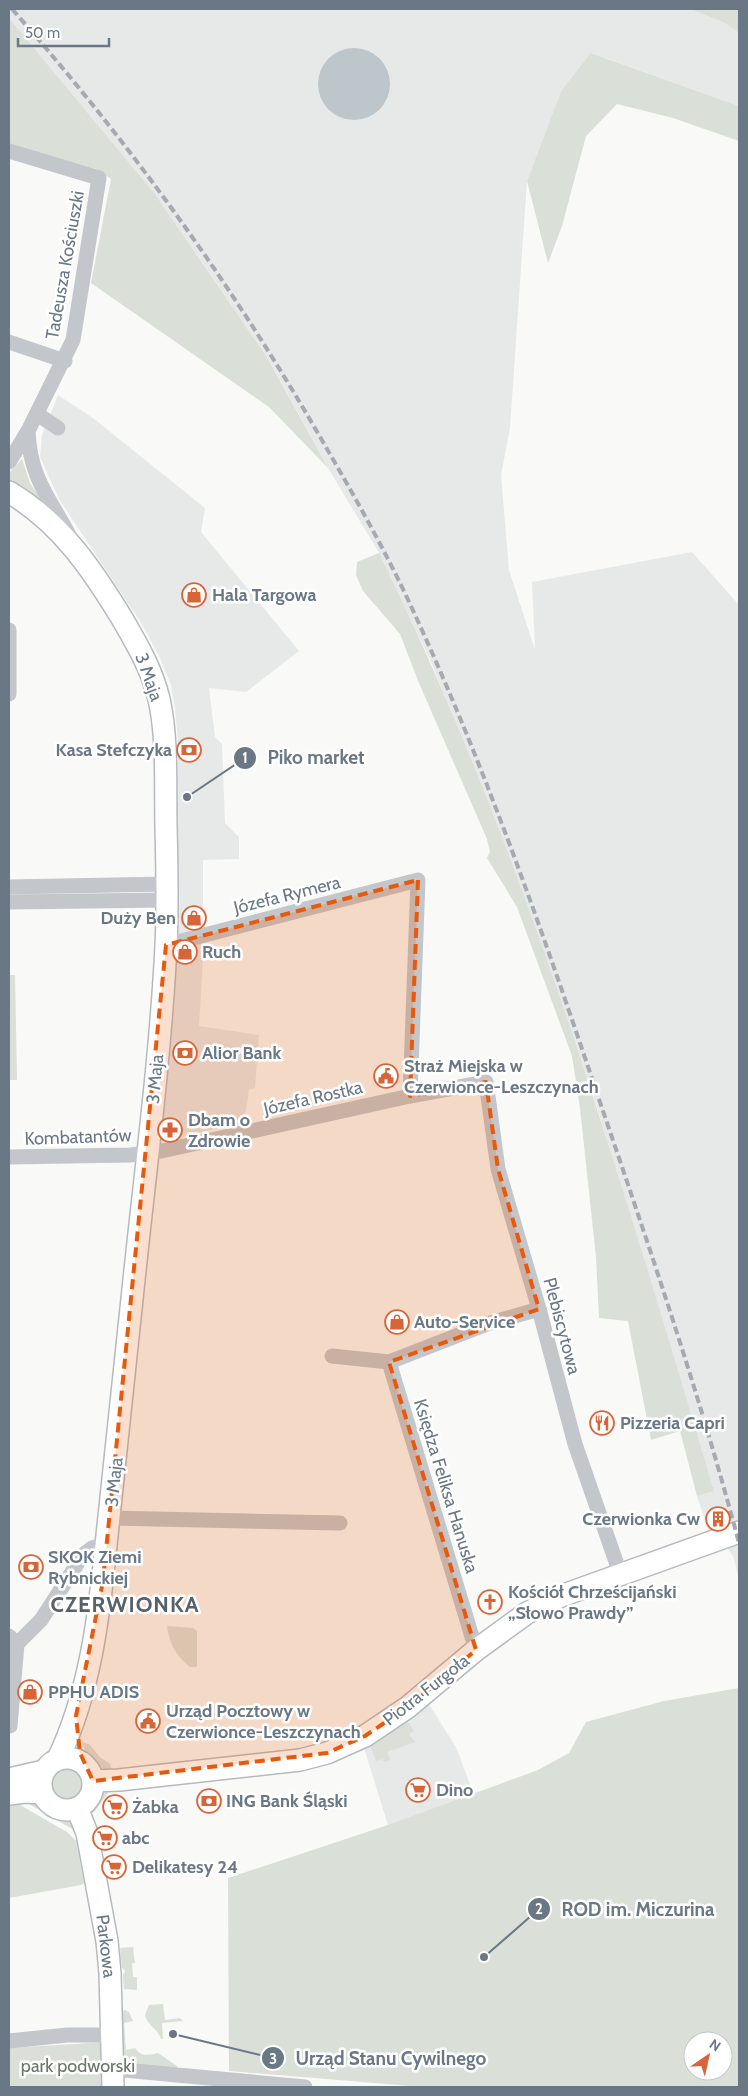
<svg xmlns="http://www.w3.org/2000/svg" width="748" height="2096" viewBox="0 0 748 2096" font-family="Cabin,sans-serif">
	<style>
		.built { fill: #e7e8e8 }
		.green { fill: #dadfd8; fill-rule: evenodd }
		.water { fill: #bdc6cb }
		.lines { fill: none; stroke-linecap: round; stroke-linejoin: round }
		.secondary-casing { stroke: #b5babf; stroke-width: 24 }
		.street { stroke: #c3c6ca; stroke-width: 15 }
		.secondary { stroke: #fff; stroke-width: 21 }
		.rail { stroke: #a4aaaf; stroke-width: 4; stroke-dasharray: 8 4; stroke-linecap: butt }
		.marked { fill: #e8590c; fill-opacity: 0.2; stroke: #e8590c; stroke-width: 4; stroke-dasharray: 10 6; stroke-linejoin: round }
		.labels { text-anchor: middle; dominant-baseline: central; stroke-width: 5; stroke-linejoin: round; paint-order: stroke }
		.street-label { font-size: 18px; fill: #6a7886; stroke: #fff }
		.poi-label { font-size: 18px; font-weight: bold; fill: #6a7886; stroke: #fff; text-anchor: start }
		.park-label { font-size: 18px; fill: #667864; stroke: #fff }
		.district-label { font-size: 22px; font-weight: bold; letter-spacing: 1px; fill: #57616b; stroke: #fff }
		.leader { fill: none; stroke: #6a7886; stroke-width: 2 }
		.callout-dot { fill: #6a7886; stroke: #fff; stroke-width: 2 }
		.mark-label { font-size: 15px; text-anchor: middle; font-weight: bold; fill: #fff }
		.callout-label { font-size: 19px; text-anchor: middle; font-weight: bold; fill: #6a7886; stroke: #fff; stroke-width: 5; stroke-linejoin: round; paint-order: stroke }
	</style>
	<rect width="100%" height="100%" fill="#f9f9f7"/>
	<g class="built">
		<polygon points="9,9 690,9 725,23 739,33 739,106 592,53 561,91 527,181 510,428 501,475 509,570 535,650 532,582 692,552 739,605 739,1579 733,1556 727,1548 715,1551 697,1496 714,1491 597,1107 506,851 432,664 379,553 328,468 268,358 155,194 9,18"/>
		<polygon points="58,395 93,418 205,508 201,532 299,651 246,692 209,688 215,737 222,744 225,823 239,837 239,859 203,860 203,907 206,910 199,1026 259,1035 255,1088 249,1090 244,1123 160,1141 176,933 178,742 175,708 171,685 160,658 143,626 59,499 40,457 42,435"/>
		<polygon points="428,1703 456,1747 474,1795 388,1825 364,1748"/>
	</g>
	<g class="green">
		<polygon points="690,9 739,9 739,33 725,23"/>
		<polygon points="9,18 155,194 267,357 328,468 269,407 91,283 111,179 96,169 9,145"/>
		<polygon points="591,53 739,106 739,141 673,118 617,104 586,136 562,226 548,263 527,181 561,91"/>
		<polygon points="22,459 30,483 41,500 9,484 9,473"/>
		<path d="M 379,553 C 526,852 619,1174 714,1491 L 697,1496 L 680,1431 L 651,1440 L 628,1321 L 599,1318 L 596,1257 L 580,1108 L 572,1056 L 517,907 L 487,858 L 490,852 L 487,839 L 419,683 L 400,634 L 363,591 L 356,575 L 357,562 Z"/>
		<polygon points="9,975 15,975 17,1080 9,1080"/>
		<path d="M 167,1626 L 193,1628 L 197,1631 L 197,1667 L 190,1667 C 176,1656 169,1643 167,1626 Z"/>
		<path d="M 739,1688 L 739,2087 L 423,2087 L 229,2071 L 228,1878 L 388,1825 L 538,1770 L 569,1753 L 586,1722 L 664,1701 ZM 693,2041 L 723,2041 L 723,2071 L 693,2071 Z"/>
		<polygon points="404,1722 409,1723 414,1731 409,1734 415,1742 387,1752 390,1760 384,1762 383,1759 376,1761 370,1745"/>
		<path d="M 83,1743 L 89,1744 L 100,1757 L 110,1764 L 111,1770 C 95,1769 86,1759 83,1743 Z"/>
		<circle cx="67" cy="1783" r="16"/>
		<polygon points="111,1789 95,1811 91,1814 98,1797"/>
		<path d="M 24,1801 L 38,1802 C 50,1815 68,1815 77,1830 L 74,1830 Z"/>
		<polygon points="9,1802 13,1802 20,1805 67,1832 76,1841 84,1883 81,1885 9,1898"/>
		<polygon points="133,1947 135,1963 132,1963 133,1977 137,1977 137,1990 124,1989 123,1975 125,1971 122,1967 120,1948"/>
		<path d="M 163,2004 L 165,2020 L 180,2018 L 183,2021 L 162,2023 L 163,2039 L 161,2039 C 158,2029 147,2025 145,2015 L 149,2005 Z"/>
		<path d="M 125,2010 L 129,2012 L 133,2021 L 124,2023 L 126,2050 L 135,2048 C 141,2057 148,2055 158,2053 L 177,2066 L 177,2071 L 138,2065 L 121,2054 L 122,2011 Z"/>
		<polygon points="106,2042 109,2087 9,2087 9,2048"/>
	</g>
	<circle class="water" cx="354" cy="84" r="36"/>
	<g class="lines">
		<g class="secondary-casing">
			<g id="secondary">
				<path d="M 9,492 C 61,523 92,569 123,620 C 138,646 152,670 159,699 C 168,740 165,784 166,826 C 167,866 168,906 166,946 C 160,1064 144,1181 132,1299 C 123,1381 115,1463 106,1545 C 99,1617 90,1692 58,1759"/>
				<circle cx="67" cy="1784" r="26"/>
				<polyline points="9,1779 44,1771"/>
				<polyline points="93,1781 119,1780 300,1760 327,1753 365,1736 408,1707 476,1650 527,1613 561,1596 739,1532"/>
				<polyline points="9,1794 25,1792 42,1793"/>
				<polyline points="77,1808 87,1833 107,1941 110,1973 113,2087"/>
			</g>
		</g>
		<g class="street">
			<polyline points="9,151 99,178 73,340 28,431 9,462"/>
			<polyline points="9,342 65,361"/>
			<polyline points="37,414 58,428"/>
			<path d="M 28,431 C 30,477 48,496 69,535"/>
			<polyline points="9,630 9,694"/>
			<polyline points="9,887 167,884"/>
			<polyline points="9,902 167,900"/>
			<polyline points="166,945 418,880 410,1096"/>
			<polyline points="9,1157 130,1155 157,1152 410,1096 486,1082 498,1169 539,1309 575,1444 621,1576"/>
			<polyline points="332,1356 389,1362"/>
			<polyline points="110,1518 340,1523"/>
			<polyline points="9,1636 17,1644 41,1620 83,1555 92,1548 106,1544"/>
			<polyline points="476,1650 389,1362 487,1324 539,1309"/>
			<polyline points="10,1726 17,1644"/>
			<polyline points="9,2041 67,2035 112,2035"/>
			<polyline points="113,2069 305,2087"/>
		</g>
		<use href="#secondary" class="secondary"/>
		<path class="rail" d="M 12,9 C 130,143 234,287 323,442 C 356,499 389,557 416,617 C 489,776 546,942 602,1108 C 651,1252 700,1396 739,1543"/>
	</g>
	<path class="marked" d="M 418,880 L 410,1096 L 486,1082 L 498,1169 L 539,1309 L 389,1362 L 476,1650 L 408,1707 L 365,1736 L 327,1753 L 93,1781 L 80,1753 L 76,1716 L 103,1581 L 166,945 Z"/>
	<defs>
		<g id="shop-ring" transform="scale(1.25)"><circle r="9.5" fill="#fff" stroke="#d86538" stroke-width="1.5"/><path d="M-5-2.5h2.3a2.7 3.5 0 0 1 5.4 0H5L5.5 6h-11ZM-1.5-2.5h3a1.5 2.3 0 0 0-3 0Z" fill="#d86538"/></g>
		<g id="bank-ring" transform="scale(1.25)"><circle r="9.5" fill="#fff" stroke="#d86538" stroke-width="1.5"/><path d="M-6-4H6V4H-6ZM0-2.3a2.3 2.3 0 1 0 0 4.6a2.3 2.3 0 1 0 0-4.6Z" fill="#d86538"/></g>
		<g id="civic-ring" transform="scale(1.25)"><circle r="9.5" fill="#fff" stroke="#d86538" stroke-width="1.5"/><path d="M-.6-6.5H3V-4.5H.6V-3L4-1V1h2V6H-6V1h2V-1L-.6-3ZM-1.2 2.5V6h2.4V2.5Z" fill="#d86538"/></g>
		<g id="pharmacy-ring" transform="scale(1.25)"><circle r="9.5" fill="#fff" stroke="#d86538" stroke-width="1.5"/><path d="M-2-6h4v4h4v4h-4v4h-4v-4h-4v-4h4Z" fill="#d86538"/></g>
		<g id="restaurant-ring" transform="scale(1.25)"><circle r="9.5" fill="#fff" stroke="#d86538" stroke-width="1.5"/><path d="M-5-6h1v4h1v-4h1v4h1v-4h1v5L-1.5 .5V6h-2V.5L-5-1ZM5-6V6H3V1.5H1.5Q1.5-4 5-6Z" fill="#d86538"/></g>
		<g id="building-ring" transform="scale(1.25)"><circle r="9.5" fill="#fff" stroke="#d86538" stroke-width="1.5"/><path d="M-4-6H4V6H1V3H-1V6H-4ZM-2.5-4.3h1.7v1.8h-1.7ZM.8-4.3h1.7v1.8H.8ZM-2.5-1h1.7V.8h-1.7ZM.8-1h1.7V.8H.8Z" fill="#d86538"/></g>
		<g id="church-ring" transform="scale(1.25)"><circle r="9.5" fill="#fff" stroke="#d86538" stroke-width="1.5"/><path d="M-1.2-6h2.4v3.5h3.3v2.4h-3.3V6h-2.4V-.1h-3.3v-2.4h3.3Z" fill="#d86538"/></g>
		<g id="supermarket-ring" transform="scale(1.25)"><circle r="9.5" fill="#fff" stroke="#d86538" stroke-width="1.5"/><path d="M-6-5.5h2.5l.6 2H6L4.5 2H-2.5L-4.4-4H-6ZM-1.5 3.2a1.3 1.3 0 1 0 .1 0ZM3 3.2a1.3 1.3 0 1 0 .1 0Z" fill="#d86538"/></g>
	</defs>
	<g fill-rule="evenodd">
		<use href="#shop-ring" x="194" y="595"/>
		<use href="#bank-ring" x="189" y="750"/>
		<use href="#shop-ring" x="194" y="918"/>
		<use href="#shop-ring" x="185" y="952"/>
		<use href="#bank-ring" x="185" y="1053"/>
		<use href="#civic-ring" x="386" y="1076"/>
		<use href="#pharmacy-ring" x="170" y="1130"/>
		<use href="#shop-ring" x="397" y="1322"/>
		<use href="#restaurant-ring" x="602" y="1423"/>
		<use href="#building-ring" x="718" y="1519"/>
		<use href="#bank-ring" x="31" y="1567"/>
		<use href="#church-ring" x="490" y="1602"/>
		<use href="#shop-ring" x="30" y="1692"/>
		<use href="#civic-ring" x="148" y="1721"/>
		<use href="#supermarket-ring" x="418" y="1790"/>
		<use href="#bank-ring" x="209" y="1801"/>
		<use href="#supermarket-ring" x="115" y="1807"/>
		<use href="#supermarket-ring" x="105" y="1838"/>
		<use href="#supermarket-ring" x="114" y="1867"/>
	</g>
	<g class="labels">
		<g class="street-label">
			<text transform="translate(65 265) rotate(-80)">Tadeusza Kościuszki</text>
			<text transform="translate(149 677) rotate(70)">3 Maja</text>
			<text transform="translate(287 895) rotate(-14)">Józefa Rymera</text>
			<text transform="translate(155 1079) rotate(-85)">3 Maja</text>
			<text transform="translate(313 1098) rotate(-13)">Józefa Rostka</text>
			<text transform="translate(78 1137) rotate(-2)">Kombatantów</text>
			<text transform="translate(562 1326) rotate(75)">Plebiscytowa</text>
			<text transform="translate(114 1482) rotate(-84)">3 Maja</text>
			<text transform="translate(446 1486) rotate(73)">Księdza Feliksa Hanuska</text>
			<text transform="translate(426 1690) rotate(-38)">Piotra Furgoła</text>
			<text transform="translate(106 1946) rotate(83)">Parkowa</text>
		</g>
		<g class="poi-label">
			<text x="212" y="595">Hala Targowa</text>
			<text x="172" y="750" text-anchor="end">Kasa Stefczyka</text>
			<text x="176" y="918" text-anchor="end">Duży Ben</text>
			<text x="202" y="952">Ruch</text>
			<text x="202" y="1053">Alior Bank</text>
			<text x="404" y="1066">Straż Miejska w<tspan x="404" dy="21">Czerwionce-Leszczynach</tspan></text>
			<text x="188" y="1120">Dbam o<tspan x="188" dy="21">Zdrowie</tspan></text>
			<text x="414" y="1322">Auto-Service</text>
			<text x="620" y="1423">Pizzeria Capri</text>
			<text x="700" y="1519" text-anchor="end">Czerwionka Cw</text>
			<text x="48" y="1557">SKOK Ziemi<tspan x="48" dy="21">Rybnickiej</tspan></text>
			<text x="508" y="1592">Kościół Chrześcijański<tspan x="508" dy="21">„Słowo Prawdy”</tspan></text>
			<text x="48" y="1692">PPHU ADIS</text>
			<text x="166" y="1711">Urząd Pocztowy w<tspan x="166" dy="21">Czerwionce-Leszczynach</tspan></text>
			<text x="436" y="1790">Dino</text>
			<text x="226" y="1801">ING Bank Śląski</text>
			<text x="132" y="1807">Żabka</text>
			<text x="122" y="1838">abc</text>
			<text x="132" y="1867">Delikatesy 24</text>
		</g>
		<g class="park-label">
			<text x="78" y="2066">park podworski</text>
		</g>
		<g class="district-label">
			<text x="125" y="1604">CZERWIONKA</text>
		</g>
	</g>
	<path class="leader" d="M187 797L245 758M484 1957L539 1909M173 2034L273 2058"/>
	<g class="callout-dot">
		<circle cx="187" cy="797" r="5"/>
		<circle cx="484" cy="1957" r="5"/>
		<circle cx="173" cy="2034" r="5"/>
		<circle cx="245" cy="758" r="12"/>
		<circle cx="539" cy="1909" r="12"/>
		<circle cx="273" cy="2058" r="12"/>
	</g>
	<g class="mark-label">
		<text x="245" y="763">1</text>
		<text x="539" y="1914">2</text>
		<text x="273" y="2064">3</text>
	</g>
	<g class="callout-label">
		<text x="316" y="764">Piko market</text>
		<text x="638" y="1916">ROD im. Miczurina</text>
		<text x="391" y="2065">Urząd Stanu Cywilnego</text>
	</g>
	<rect width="748" height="2096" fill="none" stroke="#6a7886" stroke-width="20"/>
	<g transform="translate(708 2056) rotate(34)"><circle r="24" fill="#ffffff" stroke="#c3c9cf"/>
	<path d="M0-4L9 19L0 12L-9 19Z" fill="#d86538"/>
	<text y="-8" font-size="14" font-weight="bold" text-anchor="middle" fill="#6a7886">N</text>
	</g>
	<path d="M18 38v8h91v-8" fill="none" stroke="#6a7886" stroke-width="2.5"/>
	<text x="25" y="38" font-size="15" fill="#6a7886" stroke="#ffffff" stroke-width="4" paint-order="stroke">50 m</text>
</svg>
